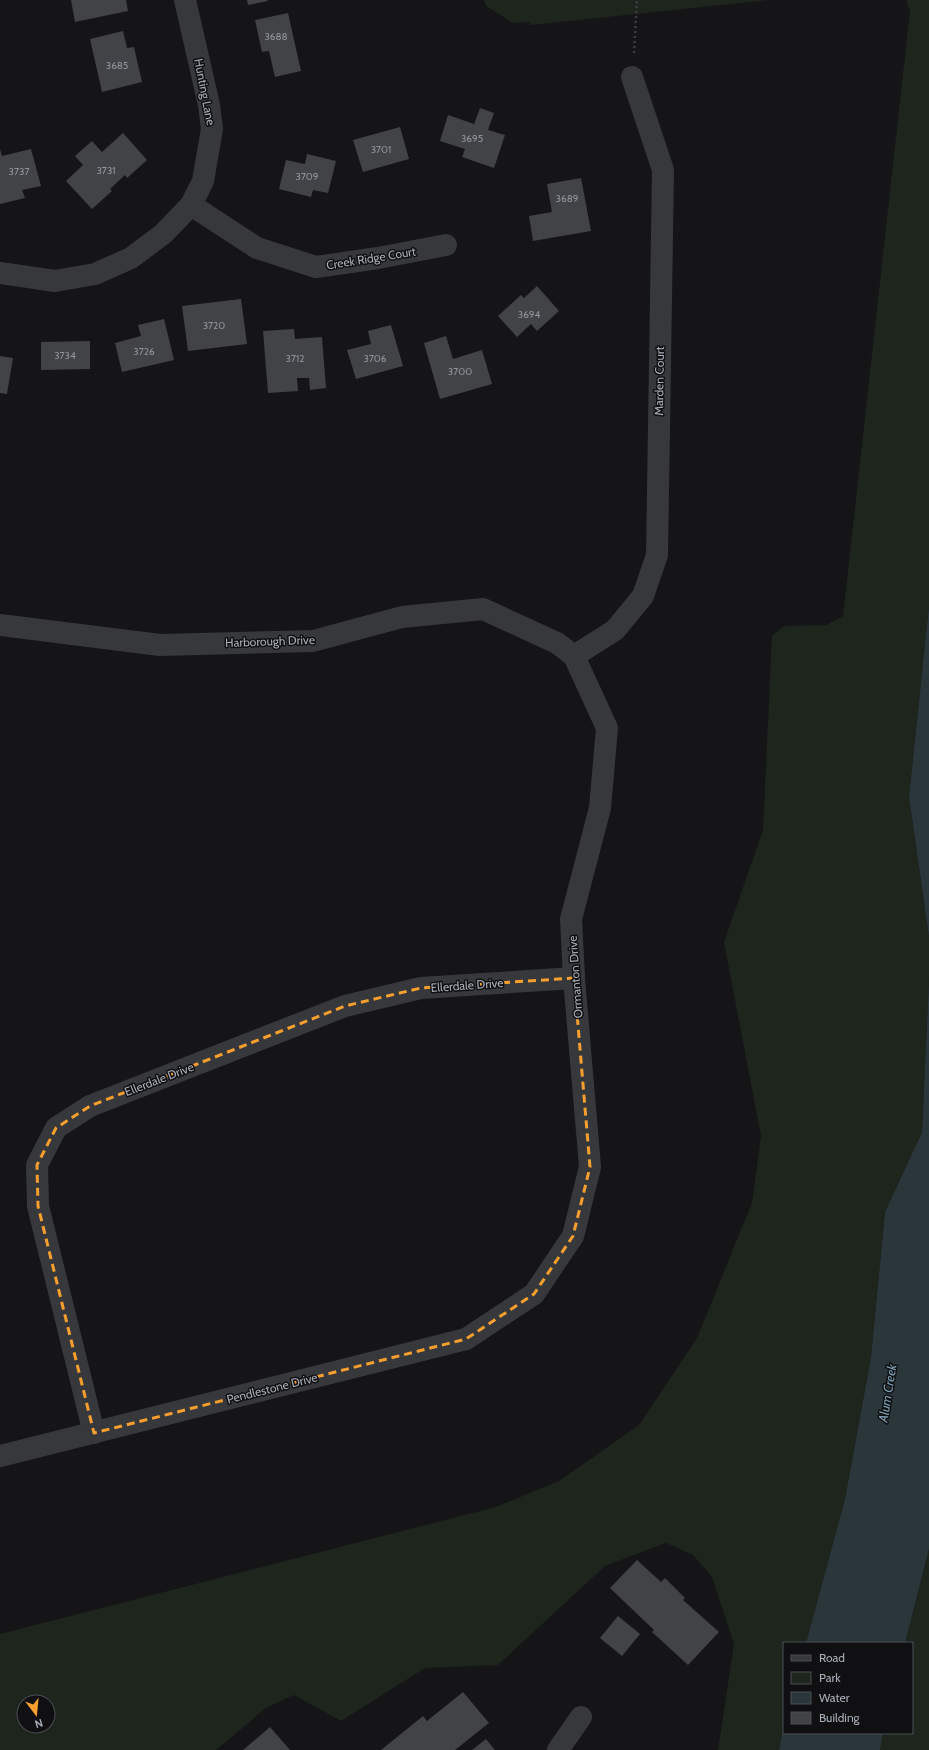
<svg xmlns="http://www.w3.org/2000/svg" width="929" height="1750" viewBox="0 0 929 1750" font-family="Cabin,sans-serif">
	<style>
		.green { fill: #1d251d; fill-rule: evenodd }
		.water { fill: #2b363b }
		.building { fill: #414347 }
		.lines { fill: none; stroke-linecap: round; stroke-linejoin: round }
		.path { stroke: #3c3f43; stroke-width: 2.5; stroke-dasharray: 2 3; stroke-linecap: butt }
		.minor { stroke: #36383c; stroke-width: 22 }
		.marked { fill: none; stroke: #f69f2e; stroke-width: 3; stroke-dasharray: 8 5; stroke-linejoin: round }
		.labels { text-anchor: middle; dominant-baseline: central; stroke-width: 3; stroke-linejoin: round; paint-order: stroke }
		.number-label { font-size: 10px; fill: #8e929b }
		.street-label { font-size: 12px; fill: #a7adb7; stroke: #101012 }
		.water-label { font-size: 13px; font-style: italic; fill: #7d9fb3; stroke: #101012 }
	</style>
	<rect width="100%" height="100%" fill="#151517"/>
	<g class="green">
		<polygon points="484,0 768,0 531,25 529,22 513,23 486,6"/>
		<path d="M 906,0 L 929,0 L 929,606 L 909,797 L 929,937 L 929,981 L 922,1132 L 885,1212 L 871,1357 L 845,1499 L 806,1643 L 784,1643 L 784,1725 L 779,1750 L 718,1750 L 734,1644 L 712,1577 L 693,1555 L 666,1543 L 605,1566 L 498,1665 L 425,1668 L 341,1721 L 294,1695 L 266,1708 L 216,1750 L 0,1750 L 0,1634 L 496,1507 L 559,1481 L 639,1425 L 697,1338 L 752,1203 L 761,1136 L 724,942 L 763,830 L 772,636 L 784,626 L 826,625 L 843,616 L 910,11 ZM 24,1702 L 48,1702 L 48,1726 L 24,1726 Z"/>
		<polygon points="929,1549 929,1750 880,1750 883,1733 912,1733 912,1643 905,1643"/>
	</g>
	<g class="water">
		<polygon points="929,606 929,937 909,797"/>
		<polygon points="929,981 929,1549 905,1643 806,1643 845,1499 871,1357 885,1212 922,1132"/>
		<polygon points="784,1725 784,1733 883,1733 880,1750 779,1750"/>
	</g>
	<g class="building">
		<polygon points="71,0 126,0 128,11 75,22"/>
		<polygon points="247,0 267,0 268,1 248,5"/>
		<polygon points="288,13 301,71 275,77 269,51 262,52 255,20"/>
		<polygon points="123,31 127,48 134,47 142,82 102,92 90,39"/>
		<polygon points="480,108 494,113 488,130 505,135 494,168 462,157 465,149 440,141 448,115 474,124"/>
		<polygon points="400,127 409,159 363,172 353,140"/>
		<polygon points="123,133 147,160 127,178 125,175 110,189 112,191 92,209 66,181 83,165 75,156 92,141 102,152"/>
		<polygon points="0,149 2,156 31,149 41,186 22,190 25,198 0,204"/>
		<polygon points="307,154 336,161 328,193 313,190 311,197 279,189 286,160 305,164"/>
		<polygon points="581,178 591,231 533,241 529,216 552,212 547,184"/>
		<polygon points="537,286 559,311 537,331 531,324 517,337 498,316 521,295 524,298"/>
		<polygon points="241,299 247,344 188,351 182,306"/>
		<polygon points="164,319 174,360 122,372 115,343 141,336 138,325"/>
		<polygon points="391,325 403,366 356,379 347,350 371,344 368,331"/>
		<polygon points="294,329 295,339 322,337 326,388 310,390 309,378 297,378 298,391 268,393 263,331"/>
		<polygon points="446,336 453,359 482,350 492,384 440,399 424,343"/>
		<polygon points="90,341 90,369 41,370 41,342"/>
		<polygon points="0,356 13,358 7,394 0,393"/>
		<polygon points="637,1560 661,1582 665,1578 685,1598 683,1600 719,1632 688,1665 652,1632 654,1630 610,1588"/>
		<polygon points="618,1616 640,1634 622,1656 600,1638"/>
		<polygon points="463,1692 489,1723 455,1750 381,1750 423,1716 427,1721"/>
		<polygon points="270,1727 290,1750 243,1750"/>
		<polygon points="486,1739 495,1750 472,1750"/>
	</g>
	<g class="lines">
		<polyline class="path" points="634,53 637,0"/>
		<g class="minor">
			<polyline points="191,205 257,248 316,267 378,258 446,245"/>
			<polyline points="0,273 55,281 95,274 131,258 163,234 191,205 203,181 212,129 209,105 185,0"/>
			<polyline points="0,625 160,645 313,641 402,617 483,609 557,643 574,656 607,728 600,808 571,919 574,978 590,1167 573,1236 534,1294 466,1339 0,1456"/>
			<polyline points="574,656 615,630 643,596 657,555 663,170 632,77"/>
			<polyline points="94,1433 38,1206 37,1165 56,1128 90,1106 345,1006 421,988 574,978"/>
			<polyline points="558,1750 581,1717"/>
		</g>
	</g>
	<path class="marked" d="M 574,978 L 590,1167 L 573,1236 L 534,1294 L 466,1339 L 94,1433 L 38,1206 L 37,1165 L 56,1128 L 90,1106 L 345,1006 L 421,988 Z"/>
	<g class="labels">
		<g class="number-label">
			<text x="276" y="36">3688</text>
			<text x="117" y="65">3685</text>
			<text x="472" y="138">3695</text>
			<text x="381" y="149">3701</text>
			<text x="106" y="170">3731</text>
			<text x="19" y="171">3737</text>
			<text x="307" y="176">3709</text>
			<text x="567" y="198">3689</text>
			<text x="529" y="314">3694</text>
			<text x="214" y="325">3720</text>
			<text x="144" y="351">3726</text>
			<text x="65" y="355">3734</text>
			<text x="295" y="358">3712</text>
			<text x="375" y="358">3706</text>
			<text x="460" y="371">3700</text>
		</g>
		<g class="street-label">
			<text transform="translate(205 92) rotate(79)">Hunting Lane</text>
			<text transform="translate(371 258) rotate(-9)">Creek Ridge Court</text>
			<text transform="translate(659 381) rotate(-89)">Marden Court</text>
			<text transform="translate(270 641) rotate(-2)">Harborough Drive</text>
			<text transform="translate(575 977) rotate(-94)">Ormanton Drive</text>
			<text transform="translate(467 985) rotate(-4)">Ellerdale Drive</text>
			<text transform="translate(159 1079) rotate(-21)">Ellerdale Drive</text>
			<text transform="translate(272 1388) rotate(-14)">Pendlestone Drive</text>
		</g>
		<g class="water-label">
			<text transform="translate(887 1393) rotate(-81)">Alum Creek</text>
		</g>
	</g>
	<rect x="783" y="1642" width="130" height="92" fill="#101012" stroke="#4c4f54"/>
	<rect x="791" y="1655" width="20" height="6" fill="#36383c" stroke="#4c4f54"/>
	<text x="819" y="1662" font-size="12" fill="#a7adb7">Road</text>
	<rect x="791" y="1672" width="20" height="12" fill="#1d251d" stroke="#4c4f54"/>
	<text x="819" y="1682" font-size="12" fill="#a7adb7">Park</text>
	<rect x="791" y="1692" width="20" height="12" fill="#2b363b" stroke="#4c4f54"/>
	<text x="819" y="1702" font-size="12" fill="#a7adb7">Water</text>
	<rect x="791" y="1712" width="20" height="12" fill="#414347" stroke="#4c4f54"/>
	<text x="819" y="1722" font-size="12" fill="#a7adb7">Building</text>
	<g transform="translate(36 1714) rotate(164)"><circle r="19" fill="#101012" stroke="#4c4f54"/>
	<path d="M0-3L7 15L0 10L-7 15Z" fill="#f69f2e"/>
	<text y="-6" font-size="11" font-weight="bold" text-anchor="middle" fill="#a7adb7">N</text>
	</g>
</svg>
